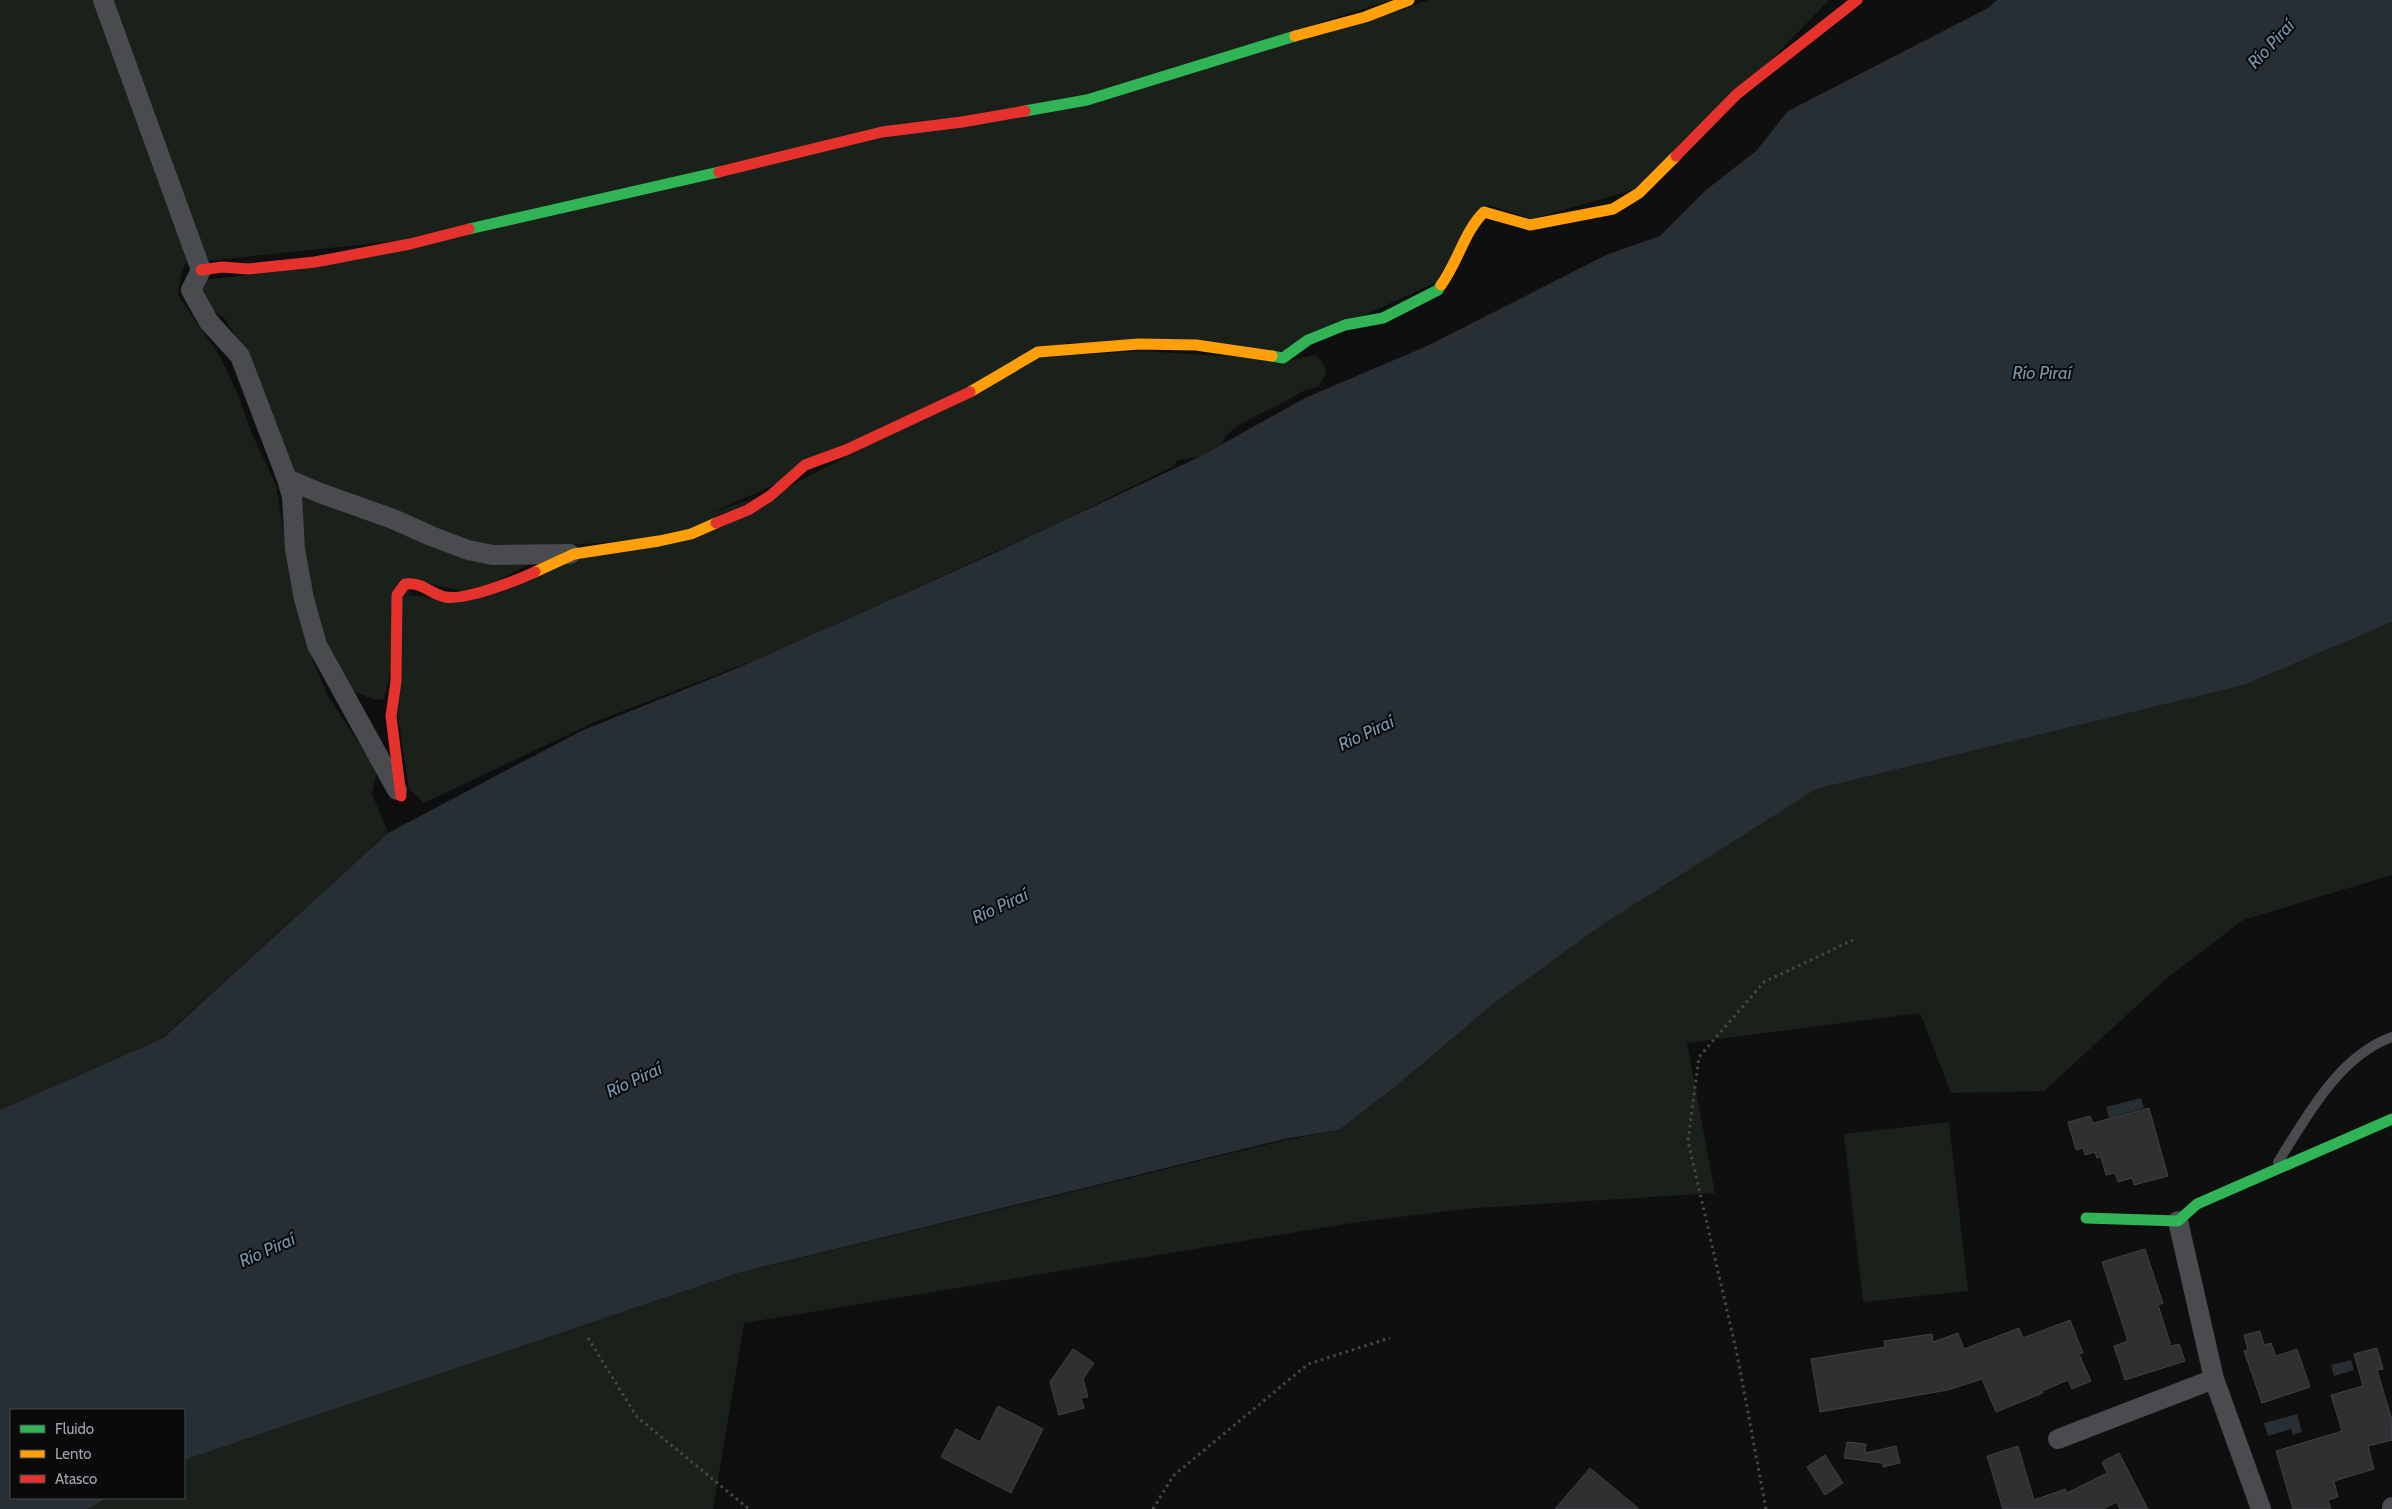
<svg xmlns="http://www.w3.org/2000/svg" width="2392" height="1509" viewBox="0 0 2392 1509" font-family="Cabin,sans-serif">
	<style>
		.green { fill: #1a201a }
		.water { fill: #272f34 }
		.building { fill: #303032; stroke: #3e4044 }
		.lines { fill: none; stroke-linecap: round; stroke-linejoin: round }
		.path { stroke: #45474a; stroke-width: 3; stroke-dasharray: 2.5 4; stroke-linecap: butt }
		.lane { stroke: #4a4b4f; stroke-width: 10 }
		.street { stroke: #4a4b4f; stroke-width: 20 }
		.fast { stroke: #30b455; stroke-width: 11 }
		.slow { stroke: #ff9f0a; stroke-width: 11 }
		.jam { stroke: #e5322d; stroke-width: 11 }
		.labels { text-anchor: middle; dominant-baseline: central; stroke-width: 4; stroke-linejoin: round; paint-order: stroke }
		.water-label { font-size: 18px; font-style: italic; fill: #7695ad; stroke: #0a0a0b }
	</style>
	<rect width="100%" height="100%" fill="#0f0f10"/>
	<g class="green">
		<polygon points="0,0 96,0 188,258 181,275 178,295 221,358 239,397 252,434 276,485 297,613 315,666 328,696 377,771 372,794 388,833 162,1038 0,1110"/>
		<polygon points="107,0 1392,0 1175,68 404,240 206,261"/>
		<polygon points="1429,0 1829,0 1770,61 1633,190 1532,219 1489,205 1435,283 1285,351 1067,343 763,490 651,539 491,551 296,480 241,346 226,320 203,302 201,286 205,280 313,267 1367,21"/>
		<polygon points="1142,351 1290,360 1316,355 1324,364 1326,374 1318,387 1305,390 1279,405 1255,416 1233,429 1225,437 1222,444 1199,457 1178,460 1172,467 1060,522 768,655 595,722 424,803 409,789 395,698 400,594 444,599 784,489 1039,357"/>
		<polygon points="297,489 402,528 546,556 472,593 412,580 384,699 376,700 353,691 315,625"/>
		<polygon points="2392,622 2392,875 2243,920 2167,978 2044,1091 1951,1093 1920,1013 1687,1043 1715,1193 1474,1208 1358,1222 744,1323 713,1509 88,1509 107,1498 184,1498 184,1460 738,1273 1285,1140 1339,1130 1395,1087 1493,1004 1602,925 1816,789 2244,685"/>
		<polygon points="1949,1122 1968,1291 1863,1302 1844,1134"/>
	</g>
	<g class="water">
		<polygon points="1997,0 2392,0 2392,622 2244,685 1816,789 1602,925 1493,1004 1395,1087 1339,1130 1284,1139 738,1273 184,1460 184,1410 11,1410 11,1498 107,1498 88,1509 0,1509 0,1110 163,1038 388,833 581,731 740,667 990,555 1199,457 1305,398 1427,346 1606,255 1660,236 1706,190 1756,151 1788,111 1988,8"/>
		<polygon points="2141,1098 2144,1108 2109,1118 2106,1107"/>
		<polygon points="2351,1360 2354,1370 2334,1376 2331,1365"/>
		<polygon points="2297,1414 2302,1432 2293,1435 2291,1429 2268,1436 2264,1423"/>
	</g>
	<g class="building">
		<polygon points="2149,1108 2168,1176 2134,1185 2132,1178 2118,1182 2115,1173 2106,1175 2101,1157 2097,1158 2095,1152 2085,1155 2083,1148 2076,1150 2068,1122 2090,1116 2093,1123"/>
		<polygon points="2145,1249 2163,1303 2158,1305 2171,1346 2179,1344 2185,1361 2125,1380 2114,1346 2128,1341 2102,1262"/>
		<polygon points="2070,1320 2083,1353 2079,1354 2091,1381 2072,1389 2068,1380 2042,1391 2043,1393 1996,1412 1982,1379 1948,1390 1820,1412 1811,1359 1885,1347 1884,1341 1932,1334 1933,1342 1958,1333 1964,1349 2019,1328 2023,1338"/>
		<polygon points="2260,1331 2264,1345 2271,1343 2276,1356 2297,1349 2310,1387 2262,1403 2244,1351 2248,1350 2244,1335"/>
		<polygon points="2377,1348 2383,1369 2377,1370 2392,1420 2392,1440 2368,1446 2374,1469 2334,1481 2338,1497 2328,1500 2331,1509 2293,1509 2276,1451 2342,1431 2331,1395 2363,1386 2354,1354"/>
		<polygon points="1073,1349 1094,1363 1083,1379 1088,1397 1081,1398 1084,1408 1059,1415 1050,1382"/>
		<polygon points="998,1406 1043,1429 1011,1493 941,1457 956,1429 980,1442"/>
		<polygon points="1847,1442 1866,1444 1865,1453 1896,1446 1900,1463 1883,1467 1883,1463 1844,1458"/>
		<polygon points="2018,1446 2034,1500 2065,1489 2067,1493 2107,1473 2102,1462 2119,1453 2148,1509 2120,1509 2117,1502 2103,1509 2003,1509 1987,1456"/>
		<polygon points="1825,1455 1843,1483 1825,1495 1807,1467"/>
		<polygon points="1590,1468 1639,1509 1555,1509"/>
	</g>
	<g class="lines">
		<g class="path">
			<polyline points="588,1338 637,1417 749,1509"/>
			<polyline points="1153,1509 1173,1476 1308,1364 1390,1338"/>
			<polyline points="1766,1509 1737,1354 1688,1141 1699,1057 1764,982 1853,940"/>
		</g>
		<path class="lane" d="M 2278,1162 C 2307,1116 2339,1056 2392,1037"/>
		<g class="street">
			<polyline points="103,0 201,270 191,290 209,322 240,356 287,479 292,497 295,549 304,599 317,645 397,790"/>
			<polyline points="287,479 320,493 393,519 431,536 468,550 493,555 570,554"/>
			<polyline points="2178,1221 2214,1379 2261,1509"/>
			<polyline points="2058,1439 2214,1379"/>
			<polyline points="2392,1509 2392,1507"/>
		</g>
		<g class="fast">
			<polyline points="1025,111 1087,100 1295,36"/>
			<polyline points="469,229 719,172"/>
			<polyline points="1272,356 1283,358 1308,340 1345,325 1383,318 1438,290 1441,285"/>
			<polyline points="2086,1218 2178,1221 2197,1204 2392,1119"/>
		</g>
		<g class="slow">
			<polyline points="1295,36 1365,17 1409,0"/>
			<path d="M 1441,285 C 1458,262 1464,232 1484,212 L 1530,225 L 1613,209 L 1639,193 L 1676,156"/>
			<polyline points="970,392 1038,352 1139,344 1196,345 1272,356"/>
			<polyline points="535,572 574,554 659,541 691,534 716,523"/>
		</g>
		<g class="jam">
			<polyline points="1676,156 1737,94 1857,0"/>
			<polyline points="719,172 882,132 962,122 1025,111"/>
			<polyline points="201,270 222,267 248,269 315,262 410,244 469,229"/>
			<polyline points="716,523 748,510 770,496 805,465 846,450 970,392"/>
			<path d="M 401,796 L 391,716 L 396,681 L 397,595 L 405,584 C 423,582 429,593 445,597 C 464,601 516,581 535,572"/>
		</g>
	</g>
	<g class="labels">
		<g class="water-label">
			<text transform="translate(2271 44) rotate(-47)">Río Piraí</text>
			<text x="2042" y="373">Río Piraí</text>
			<text transform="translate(1366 733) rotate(-25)">Río Piraí</text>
			<text transform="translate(1000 906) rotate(-25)">Río Piraí</text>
			<text transform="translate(634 1080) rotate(-25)">Río Piraí</text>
			<text transform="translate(267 1250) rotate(-24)">Río Piraí</text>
		</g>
	</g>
	<rect x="10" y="1409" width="175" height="90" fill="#0a0a0b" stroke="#46484d"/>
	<rect x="20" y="1425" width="25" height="8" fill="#30b455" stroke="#46484d"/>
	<text x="55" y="1434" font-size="15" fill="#a0a6b1">Fluido</text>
	<rect x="20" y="1450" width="25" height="8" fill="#ff9f0a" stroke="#46484d"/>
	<text x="55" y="1459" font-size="15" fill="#a0a6b1">Lento</text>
	<rect x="20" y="1475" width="25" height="8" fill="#e5322d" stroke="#46484d"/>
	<text x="55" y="1484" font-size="15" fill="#a0a6b1">Atasco</text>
</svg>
